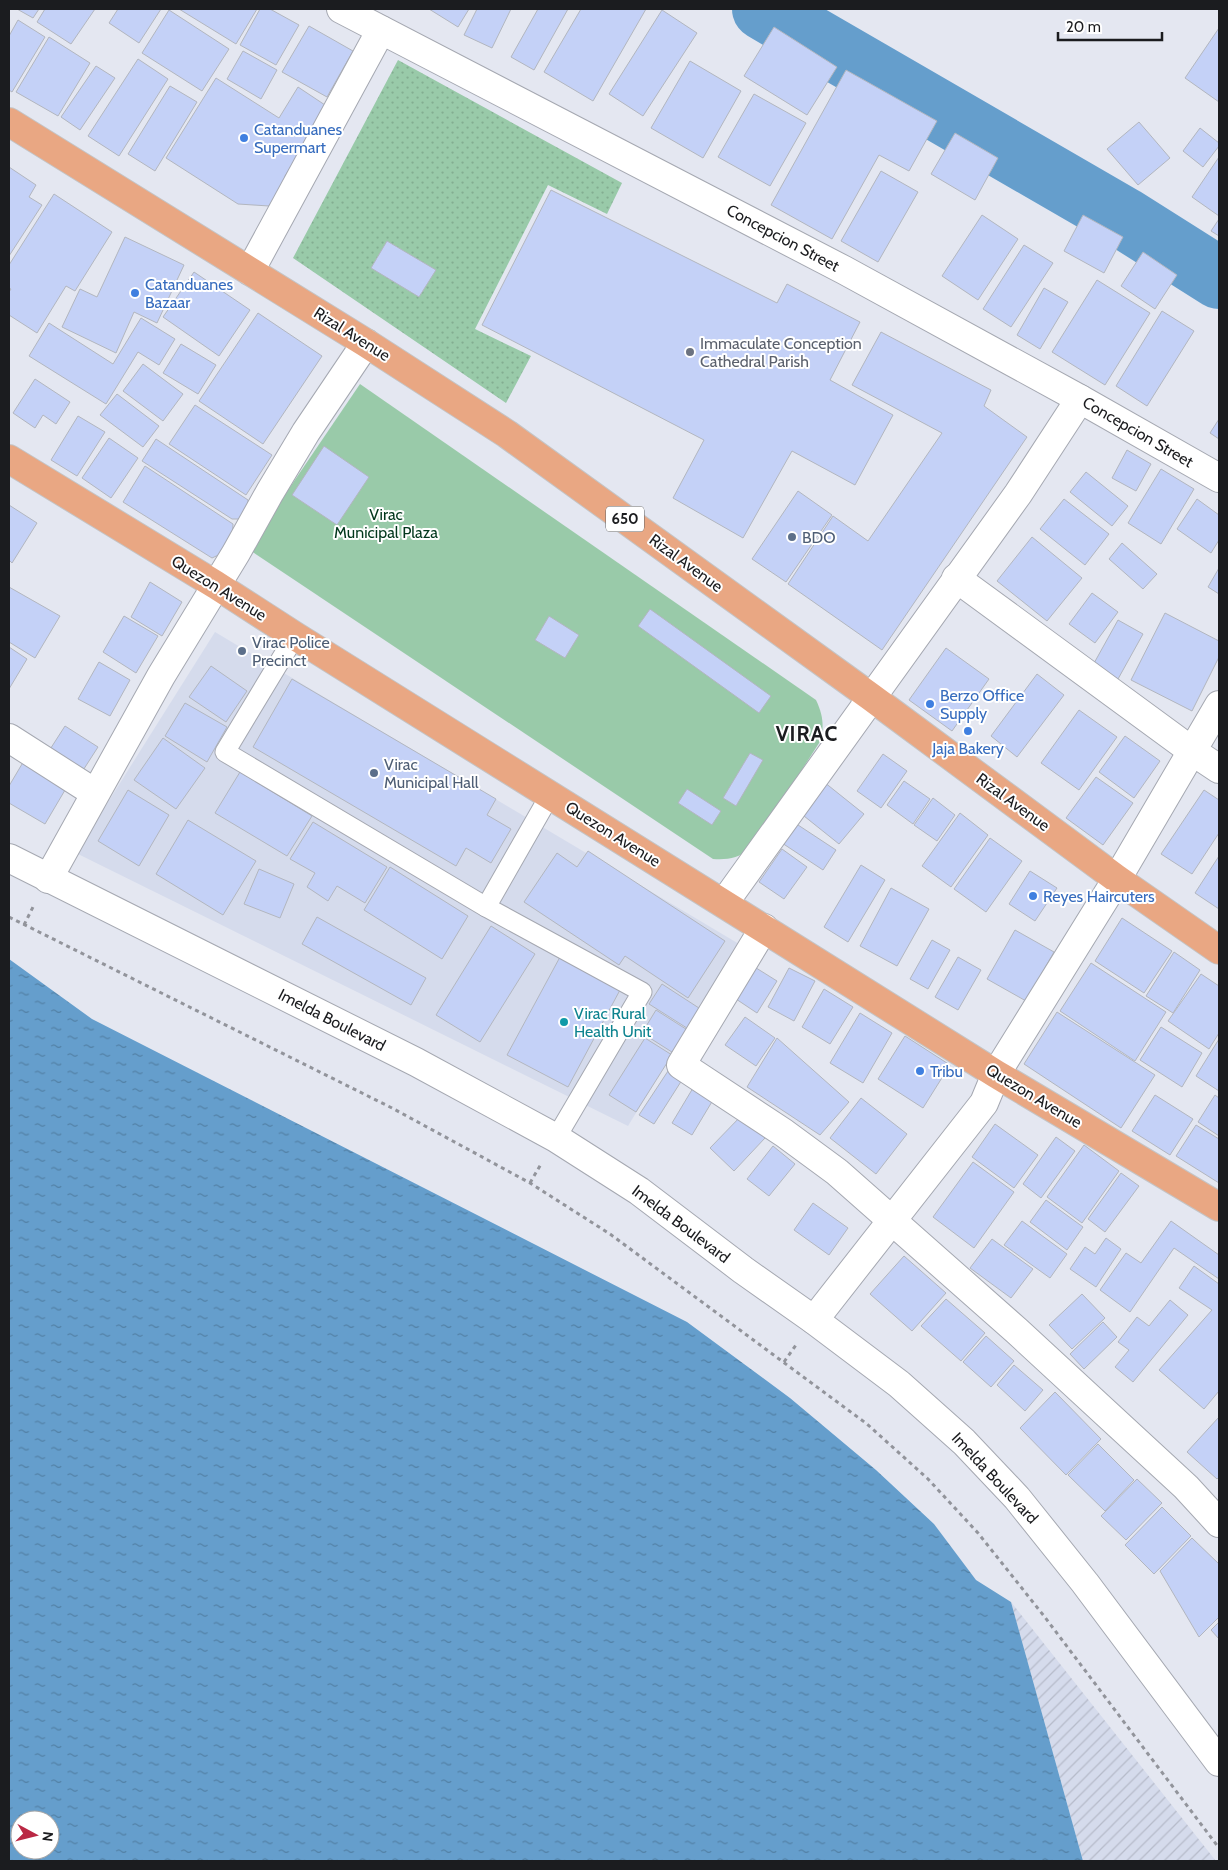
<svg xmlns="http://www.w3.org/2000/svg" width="1228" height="1870" viewBox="0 0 1228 1870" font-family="Cabin,sans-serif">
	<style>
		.built { fill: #d5dbec }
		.industrial { fill: url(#industrial-furrows) }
		.grass { fill: url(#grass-dots) }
		.park { fill: #99caa9 }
		.water { fill: url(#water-ripples); fill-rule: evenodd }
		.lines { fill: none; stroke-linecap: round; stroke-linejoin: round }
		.river { stroke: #659ecc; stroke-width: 62 }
		.building { fill: #c4d1f7; stroke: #b2b6bf }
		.service-casing { stroke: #a5a8b1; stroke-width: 21 }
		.minor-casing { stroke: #a5a8b1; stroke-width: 30 }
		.secondary-casing { stroke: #a5a8b1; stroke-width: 30 }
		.primary-casing { stroke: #c4c4c5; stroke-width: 30 }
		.path { stroke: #92949b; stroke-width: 3; stroke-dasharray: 4 4; stroke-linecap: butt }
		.service { stroke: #fff; stroke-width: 19 }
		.minor { stroke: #fff; stroke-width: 28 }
		.secondary { stroke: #fff; stroke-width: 28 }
		.primary { stroke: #e9a783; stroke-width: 28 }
		.shop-dot { fill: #3f7fe0; stroke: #fff; stroke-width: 2 }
		.worship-dot { fill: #6b7280; stroke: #fff; stroke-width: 2 }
		.service-dot { fill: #5c6f8a; stroke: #fff; stroke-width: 2 }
		.culture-dot { fill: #0f9aa8; stroke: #fff; stroke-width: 2 }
		.labels { text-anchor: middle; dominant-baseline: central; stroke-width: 4; stroke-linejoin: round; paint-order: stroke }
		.shield { fill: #fff; stroke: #5f6062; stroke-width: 1 }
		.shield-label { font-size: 15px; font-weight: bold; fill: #1b1c1f }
		.shop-label { font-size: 16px; fill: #366cbe; stroke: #fff; text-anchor: start }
		.street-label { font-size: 16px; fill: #1b1c1f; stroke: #fff }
		.worship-label { font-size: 16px; fill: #5b616d; stroke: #fff; text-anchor: start }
		.park-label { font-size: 16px; fill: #01371c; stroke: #fff }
		.service-label { font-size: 16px; fill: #4e5e75; stroke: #fff; text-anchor: start }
		.culture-label { font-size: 16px; fill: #0d838f; stroke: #fff; text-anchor: start }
		.district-label { font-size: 21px; font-weight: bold; letter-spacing: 1px; fill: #1b1c1f; stroke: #fff }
	</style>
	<defs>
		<pattern id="industrial-furrows" width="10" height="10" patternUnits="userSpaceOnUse" patternTransform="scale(1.25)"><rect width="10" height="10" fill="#d5dbec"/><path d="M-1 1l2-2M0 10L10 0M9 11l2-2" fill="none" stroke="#b6bbca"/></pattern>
		<pattern id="grass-dots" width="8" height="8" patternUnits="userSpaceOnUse" patternTransform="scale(1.25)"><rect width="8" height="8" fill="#99caa9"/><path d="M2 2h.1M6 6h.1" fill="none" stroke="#83ad91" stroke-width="1.8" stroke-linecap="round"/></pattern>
		<pattern id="water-ripples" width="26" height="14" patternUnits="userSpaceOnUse" patternTransform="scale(1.25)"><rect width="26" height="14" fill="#659ecc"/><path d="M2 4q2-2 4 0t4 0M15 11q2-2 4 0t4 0" fill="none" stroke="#5280a5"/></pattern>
	</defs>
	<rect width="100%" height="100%" fill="#e4e7f1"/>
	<polygon class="built" points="215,632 739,944 628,1126 76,853"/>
	<polygon class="industrial" points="1011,1602 1216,1861 1083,1861"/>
	<polygon class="grass" points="398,60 622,183 607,214 548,185 475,329 531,356 506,403 293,258"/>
	<path class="park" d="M 360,384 L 816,700 C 823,715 824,725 821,740 L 751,849 C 738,858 728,860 713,859 L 248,549 Z"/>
	<path class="water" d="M 9,959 L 92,1019 L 687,1322 L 790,1398 L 876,1470 L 934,1524 L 976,1580 L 1011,1602 L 1083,1861 L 9,1861 ZM 20,1820 L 50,1820 L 50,1850 L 20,1850 Z"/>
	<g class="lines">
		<polyline class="river" points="763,9 1124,218 1219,278"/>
	</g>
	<g class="building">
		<polygon points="17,9 39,9 33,18"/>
		<polygon points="45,9 95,9 71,44 37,22"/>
		<polygon points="118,9 161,9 139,43 109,23"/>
		<polygon points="179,9 257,9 236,44"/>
		<polygon points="260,9 270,9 299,25 276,65 240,45"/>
		<polygon points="429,9 469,9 458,27"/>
		<polygon points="477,9 511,9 492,48 464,35"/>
		<polygon points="538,9 568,9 534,70 511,57"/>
		<polygon points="581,9 646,9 593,101 544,72"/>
		<polygon points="169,10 229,49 202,91 142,53"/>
		<polygon points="662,10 697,33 643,116 609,94"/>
		<polygon points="18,20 45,37 12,92 9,90 9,36"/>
		<polygon points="309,26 353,51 327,97 282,72"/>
		<polygon points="774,27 837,67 807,115 744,76"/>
		<polygon points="1219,28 1219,102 1185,78"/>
		<polygon points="49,37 90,63 58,116 16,92"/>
		<polygon points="243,51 277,70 261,99 227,79"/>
		<polygon points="138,59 168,79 119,156 88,136"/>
		<polygon points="690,61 741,91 703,158 651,128"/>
		<polygon points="96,66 115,78 80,130 61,117"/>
		<polygon points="846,70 937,121 909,171 879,155 832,239 771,205"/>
		<polygon points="216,78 279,118 298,87 328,107 285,176 284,185 269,206 238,204 166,158"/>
		<polygon points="170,86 197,102 155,171 128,154"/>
		<polygon points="754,94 806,123 770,186 718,157"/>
		<polygon points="1139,122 1170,158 1138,185 1107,149"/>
		<polygon points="1200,128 1219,143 1219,146 1203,167 1183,151"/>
		<polygon points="955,133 998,158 975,200 931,174"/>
		<polygon points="1219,157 1219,216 1192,197"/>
		<polygon points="9,167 36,185 29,197 42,205 9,256"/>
		<polygon points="881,171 918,192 878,262 841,241"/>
		<polygon points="551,190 777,303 787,284 860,322 830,380 893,415 855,485 792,451 743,538 673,498 704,440 482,325"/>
		<polygon points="54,194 112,232 75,291 66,286 37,333 9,315 9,292 11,289 9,288 9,265"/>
		<polygon points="982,215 1018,239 978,300 942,276"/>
		<polygon points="1083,215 1123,237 1104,273 1064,251"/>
		<polygon points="1219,219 1219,236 1211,231"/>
		<polygon points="125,237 184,265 157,323 134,312 116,353 62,327 80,289 97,297"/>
		<polygon points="387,241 436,270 419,297 371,268"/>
		<polygon points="1024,245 1053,263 1011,327 983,309"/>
		<polygon points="1143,252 1177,275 1155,309 1121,286"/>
		<polygon points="194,272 250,310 219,356 163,317"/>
		<polygon points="1097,280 1150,313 1105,385 1052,352"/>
		<polygon points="1044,288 1068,302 1040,349 1017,335"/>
		<polygon points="1162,311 1194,331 1147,406 1116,386"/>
		<polygon points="258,313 322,356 263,444 199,401"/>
		<polygon points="141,318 175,339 159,365 138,352 106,404 29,356 49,323 113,364"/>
		<polygon points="881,332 991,390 984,406 1027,437 882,650 788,584 833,516 868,541 942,433 852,385"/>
		<polygon points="181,344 216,365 198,394 163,373"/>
		<polygon points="143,364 183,394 163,421 123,391"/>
		<polygon points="35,379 70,402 56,424 43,415 35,428 13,413"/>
		<polygon points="117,394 159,426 143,447 100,415"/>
		<polygon points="195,405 272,455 246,495 169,444"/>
		<polygon points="78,416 105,432 77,476 51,460"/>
		<polygon points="1219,419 1219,439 1210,433"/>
		<polygon points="109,438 138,458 111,498 82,478"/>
		<polygon points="156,439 248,500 248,507 240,519 232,519 142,461"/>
		<polygon points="324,446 369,477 337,525 292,495"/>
		<polygon points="1127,450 1151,464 1136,491 1112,478"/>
		<polygon points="145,466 233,524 232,542 225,552 212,558 123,502"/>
		<polygon points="1161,469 1194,489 1161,544 1128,523"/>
		<polygon points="1086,472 1128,506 1112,526 1070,492"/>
		<polygon points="798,491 832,515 786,582 752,559"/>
		<polygon points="1064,499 1109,534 1085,565 1040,529"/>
		<polygon points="1197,499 1219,515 1219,540 1211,553 1177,529"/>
		<polygon points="9,505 37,523 12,563 9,560"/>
		<polygon points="1032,537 1082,578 1047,621 997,581"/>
		<polygon points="1122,543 1157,574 1143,589 1109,559"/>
		<polygon points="1219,568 1219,594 1208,587"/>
		<polygon points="150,582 182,602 162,636 131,617"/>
		<polygon points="9,587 60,616 35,658 9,642"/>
		<polygon points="1092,593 1118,612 1095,643 1069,624"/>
		<polygon points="650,609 771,696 759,713 638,626"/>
		<polygon points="1165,613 1219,641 1219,657 1192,711 1131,680"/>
		<polygon points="124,616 158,636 136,673 103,652"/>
		<polygon points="549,616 579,635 565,658 535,640"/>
		<polygon points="1118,620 1143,634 1118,679 1093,665"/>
		<polygon points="9,647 27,659 9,689"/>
		<polygon points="946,648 989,679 952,731 909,700"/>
		<polygon points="99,662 130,680 110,716 78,699"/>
		<polygon points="211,666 247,691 226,722 189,697"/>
		<polygon points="1037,674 1064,695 1017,757 991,736"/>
		<polygon points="292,679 496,799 487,815 511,829 491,863 466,848 456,866 253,747"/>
		<polygon points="185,703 227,727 207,762 165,736"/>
		<polygon points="1079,710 1117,737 1079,790 1041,763"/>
		<polygon points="65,726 98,747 80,775 47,754"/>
		<polygon points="1125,736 1160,761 1134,798 1099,772"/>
		<polygon points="163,738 205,768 176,809 134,780"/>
		<polygon points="750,753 763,760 736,806 723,798"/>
		<polygon points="883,754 907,771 881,808 857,791"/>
		<polygon points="25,759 68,785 45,824 9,803 9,786"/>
		<polygon points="240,772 312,816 287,856 215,813"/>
		<polygon points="1096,777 1133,803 1103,845 1066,818"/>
		<polygon points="904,781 930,799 913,824 887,805"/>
		<polygon points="824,782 864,814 839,844 799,812"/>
		<polygon points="687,789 721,811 712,825 678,803"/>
		<polygon points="128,790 169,815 139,866 98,841"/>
		<polygon points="1204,790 1219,800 1219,833 1192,874 1161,854"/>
		<polygon points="933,798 955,815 937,841 914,825"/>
		<polygon points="960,813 988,835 951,887 922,866"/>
		<polygon points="188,820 256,861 223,915 156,874"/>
		<polygon points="313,822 387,867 365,903 337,886 328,901 307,887 315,873 290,859"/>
		<polygon points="795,823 836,850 823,870 782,843"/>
		<polygon points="990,838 1022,861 986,912 954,889"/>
		<polygon points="782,849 807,867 784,899 759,882"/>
		<polygon points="588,851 725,941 688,998 625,956 619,965 524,902 557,853 577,867"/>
		<polygon points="1219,856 1219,909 1195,893"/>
		<polygon points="861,865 885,880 848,942 824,927"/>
		<polygon points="390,867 468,916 442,959 364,910"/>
		<polygon points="259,869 294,884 280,918 244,904"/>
		<polygon points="1030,871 1057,888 1035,921 1009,904"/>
		<polygon points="891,888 929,909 897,966 860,946"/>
		<polygon points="317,917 426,978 411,1005 302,944"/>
		<polygon points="1122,918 1172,951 1144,993 1095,961"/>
		<polygon points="491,926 535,954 480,1042 436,1015"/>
		<polygon points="1015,930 1054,952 1026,1001 987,979"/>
		<polygon points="932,940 950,950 928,989 910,979"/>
		<polygon points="1174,952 1200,970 1173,1013 1146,996"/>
		<polygon points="560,957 620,990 568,1087 507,1055"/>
		<polygon points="958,957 981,970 958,1010 935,997"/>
		<polygon points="1091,963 1166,1012 1135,1061 1060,1011"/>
		<polygon points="753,966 777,981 757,1013 733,997"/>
		<polygon points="789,968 815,981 794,1021 768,1007"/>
		<polygon points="1201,974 1219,986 1219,1033 1209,1049 1168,1021"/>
		<polygon points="662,984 702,1010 690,1030 649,1004"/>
		<polygon points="824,989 853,1007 830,1044 802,1027"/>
		<polygon points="656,1010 689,1031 675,1054 642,1033"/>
		<polygon points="1057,1012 1155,1075 1121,1128 1024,1064"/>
		<polygon points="860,1013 892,1033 863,1083 830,1063"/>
		<polygon points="745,1017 775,1038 756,1066 725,1045"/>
		<polygon points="1161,1027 1202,1053 1182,1087 1140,1060"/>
		<polygon points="905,1036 950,1065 923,1108 878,1079"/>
		<polygon points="645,1038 672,1055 636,1112 609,1095"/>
		<polygon points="777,1038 849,1102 820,1135 747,1087"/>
		<polygon points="1219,1039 1219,1091 1196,1076"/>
		<polygon points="668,1071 682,1080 654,1124 639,1115"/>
		<polygon points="693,1088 713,1100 692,1135 672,1123"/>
		<polygon points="1155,1095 1193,1119 1170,1155 1132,1131"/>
		<polygon points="1215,1095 1219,1098 1219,1136 1198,1122"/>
		<polygon points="861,1098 907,1134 876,1174 830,1138"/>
		<polygon points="742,1115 765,1138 734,1171 710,1148"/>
		<polygon points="995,1124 1038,1155 1014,1188 972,1157"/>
		<polygon points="1196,1125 1219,1139 1219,1183 1176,1156"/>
		<polygon points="1056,1137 1075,1151 1041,1198 1023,1184"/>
		<polygon points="1084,1145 1119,1171 1082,1223 1047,1197"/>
		<polygon points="773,1146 795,1164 769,1196 747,1179"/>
		<polygon points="973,1162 1014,1192 974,1248 933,1217"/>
		<polygon points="1121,1173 1139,1186 1105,1232 1088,1219"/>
		<polygon points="1046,1200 1083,1227 1067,1250 1030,1222"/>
		<polygon points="813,1203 848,1228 829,1255 794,1230"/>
		<polygon points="1022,1221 1067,1254 1050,1278 1004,1245"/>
		<polygon points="1171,1221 1219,1255 1219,1279 1174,1248 1130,1312 1100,1290 1126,1253 1141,1263"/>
		<polygon points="1106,1238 1121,1249 1096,1287 1070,1269 1085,1247 1095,1254"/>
		<polygon points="992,1239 1033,1269 1011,1298 970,1268"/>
		<polygon points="904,1256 946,1293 912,1331 870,1294"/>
		<polygon points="1194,1266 1219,1284 1219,1391 1204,1409 1159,1370 1212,1310 1179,1288"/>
		<polygon points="1082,1294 1105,1318 1072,1349 1049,1325"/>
		<polygon points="946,1299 985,1333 961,1361 921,1326"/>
		<polygon points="1170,1300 1188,1315 1133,1382 1115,1367 1129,1350 1118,1342 1137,1317 1149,1326"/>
		<polygon points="1103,1322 1117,1337 1084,1369 1070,1354"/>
		<polygon points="986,1336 1014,1361 991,1387 963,1362"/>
		<polygon points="1014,1365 1043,1390 1025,1411 997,1385"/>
		<polygon points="1055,1392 1101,1439 1066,1475 1020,1428"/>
		<polygon points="1219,1417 1219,1477 1217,1479 1187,1452"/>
		<polygon points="1098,1444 1134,1480 1105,1511 1068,1475"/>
		<polygon points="1137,1479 1162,1503 1126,1540 1101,1516"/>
		<polygon points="1162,1507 1191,1536 1154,1574 1125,1545"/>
		<polygon points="1192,1538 1219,1564 1219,1617 1199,1637 1160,1571"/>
		<polygon points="1219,1622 1219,1639 1211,1630"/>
	</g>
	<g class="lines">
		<g class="service-casing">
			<g id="service">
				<polyline points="295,636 225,752 486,907 642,992 556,1138"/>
				<polyline points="486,907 550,795"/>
			</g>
		</g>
		<g class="minor-casing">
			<g id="minor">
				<polyline points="341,9 844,270 1080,399 1219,478"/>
				<polyline points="250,271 381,30"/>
				<polyline points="956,578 1192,751 1219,769"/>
				<polyline points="9,738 95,793"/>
				<polyline points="48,879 161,676 236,553 270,492 306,432 366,343"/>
				<polyline points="724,903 1018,494 1080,399"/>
				<polyline points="764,928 681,1065 784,1133 837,1172 1017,1331 1186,1487 1219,1523"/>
				<polyline points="814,1320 984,1103 996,1074"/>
			</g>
		</g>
		<g class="secondary-casing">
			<g id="secondary">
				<polyline points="9,858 416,1062 556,1138 639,1191 743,1270 814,1320 899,1384 964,1442 1017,1498 1085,1583 1219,1762"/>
				<polyline points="996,1074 1117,879 1219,705"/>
			</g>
		</g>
		<g class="primary-casing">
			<g id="primary">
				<polyline points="9,122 366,343 507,434 871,697 1117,879 1219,950"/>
				<polyline points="9,459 216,585 295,636 996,1074 1219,1207"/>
			</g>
		</g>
		<g class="path">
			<polyline points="9,917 392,1108 530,1183 610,1234 867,1424 928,1479 978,1533 1044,1616 1219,1848"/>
			<polyline points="24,925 34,905"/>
			<polyline points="530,1183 541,1164"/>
			<polyline points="784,1362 796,1345"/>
		</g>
		<use href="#service" class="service"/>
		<use href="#minor" class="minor"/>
		<use href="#secondary" class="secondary"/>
		<use href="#primary" class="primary"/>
	</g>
	<g class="shop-dot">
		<circle cx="244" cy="138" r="5"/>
		<circle cx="135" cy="293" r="5"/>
		<circle cx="930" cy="704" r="5"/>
		<circle cx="968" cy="731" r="5"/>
		<circle cx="1033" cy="896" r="5"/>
		<circle cx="920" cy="1071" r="5"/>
	</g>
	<circle class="worship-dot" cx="690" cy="352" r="5"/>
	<g class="service-dot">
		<circle cx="792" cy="537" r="5"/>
		<circle cx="242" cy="651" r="5"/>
		<circle cx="374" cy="773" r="5"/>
	</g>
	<circle class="culture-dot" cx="564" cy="1022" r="5"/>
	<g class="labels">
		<rect class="shield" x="606" y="506.5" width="38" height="25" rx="4"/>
		<g class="shield-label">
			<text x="625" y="519">650</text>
		</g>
		<g class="shop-label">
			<text x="254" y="129">Catanduanes<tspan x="254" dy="18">Supermart</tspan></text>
			<text x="145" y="284">Catanduanes<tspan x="145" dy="18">Bazaar</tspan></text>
			<text x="940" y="695">Berzo Office<tspan x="940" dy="18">Supply</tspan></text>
			<text x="968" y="748" text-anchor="middle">Jaja Bakery</text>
			<text x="1043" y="896">Reyes Haircuters</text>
			<text x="930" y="1071">Tribu</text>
		</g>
		<g class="street-label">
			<text transform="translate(783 238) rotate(28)">Concepcion Street</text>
			<text transform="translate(352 334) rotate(32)">Rizal Avenue</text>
			<text transform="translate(1138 432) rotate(30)">Concepcion Street</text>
			<text transform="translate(686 563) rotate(36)">Rizal Avenue</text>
			<text transform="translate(219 588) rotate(32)">Quezon Avenue</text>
			<text transform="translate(1013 802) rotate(36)">Rizal Avenue</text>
			<text transform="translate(613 834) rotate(32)">Quezon Avenue</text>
			<text transform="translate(332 1020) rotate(27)">Imelda Boulevard</text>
			<text transform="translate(1034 1096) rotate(31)">Quezon Avenue</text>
			<text transform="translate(681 1224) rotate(37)">Imelda Boulevard</text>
			<text transform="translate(995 1478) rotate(47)">Imelda Boulevard</text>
		</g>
		<g class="worship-label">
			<text x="700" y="343">Immaculate Conception<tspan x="700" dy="18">Cathedral Parish</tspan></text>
		</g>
		<g class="park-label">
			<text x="386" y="514">Virac<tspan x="386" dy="18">Municipal Plaza</tspan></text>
		</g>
		<g class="service-label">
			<text x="802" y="537">BDO</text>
			<text x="252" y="642">Virac Police<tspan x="252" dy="18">Precinct</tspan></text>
			<text x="384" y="764">Virac<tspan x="384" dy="18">Municipal Hall</tspan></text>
		</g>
		<g class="culture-label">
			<text x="574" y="1013">Virac Rural<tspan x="574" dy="18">Health Unit</tspan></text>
		</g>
		<g class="district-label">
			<text x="807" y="733">VIRAC</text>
		</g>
	</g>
	<rect width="1228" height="1870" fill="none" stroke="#1b1c1f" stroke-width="20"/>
	<g transform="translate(35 1835) rotate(97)"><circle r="24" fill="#ffffff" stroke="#a4a4a5"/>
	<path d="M0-4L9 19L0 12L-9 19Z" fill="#ba2844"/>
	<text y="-8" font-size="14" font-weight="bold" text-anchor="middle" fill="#1b1c1f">N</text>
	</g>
	<path d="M1058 32v8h104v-8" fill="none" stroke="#1b1c1f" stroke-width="2.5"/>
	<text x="1066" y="32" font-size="15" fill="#1b1c1f" stroke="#ffffff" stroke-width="4" paint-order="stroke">20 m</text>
</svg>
